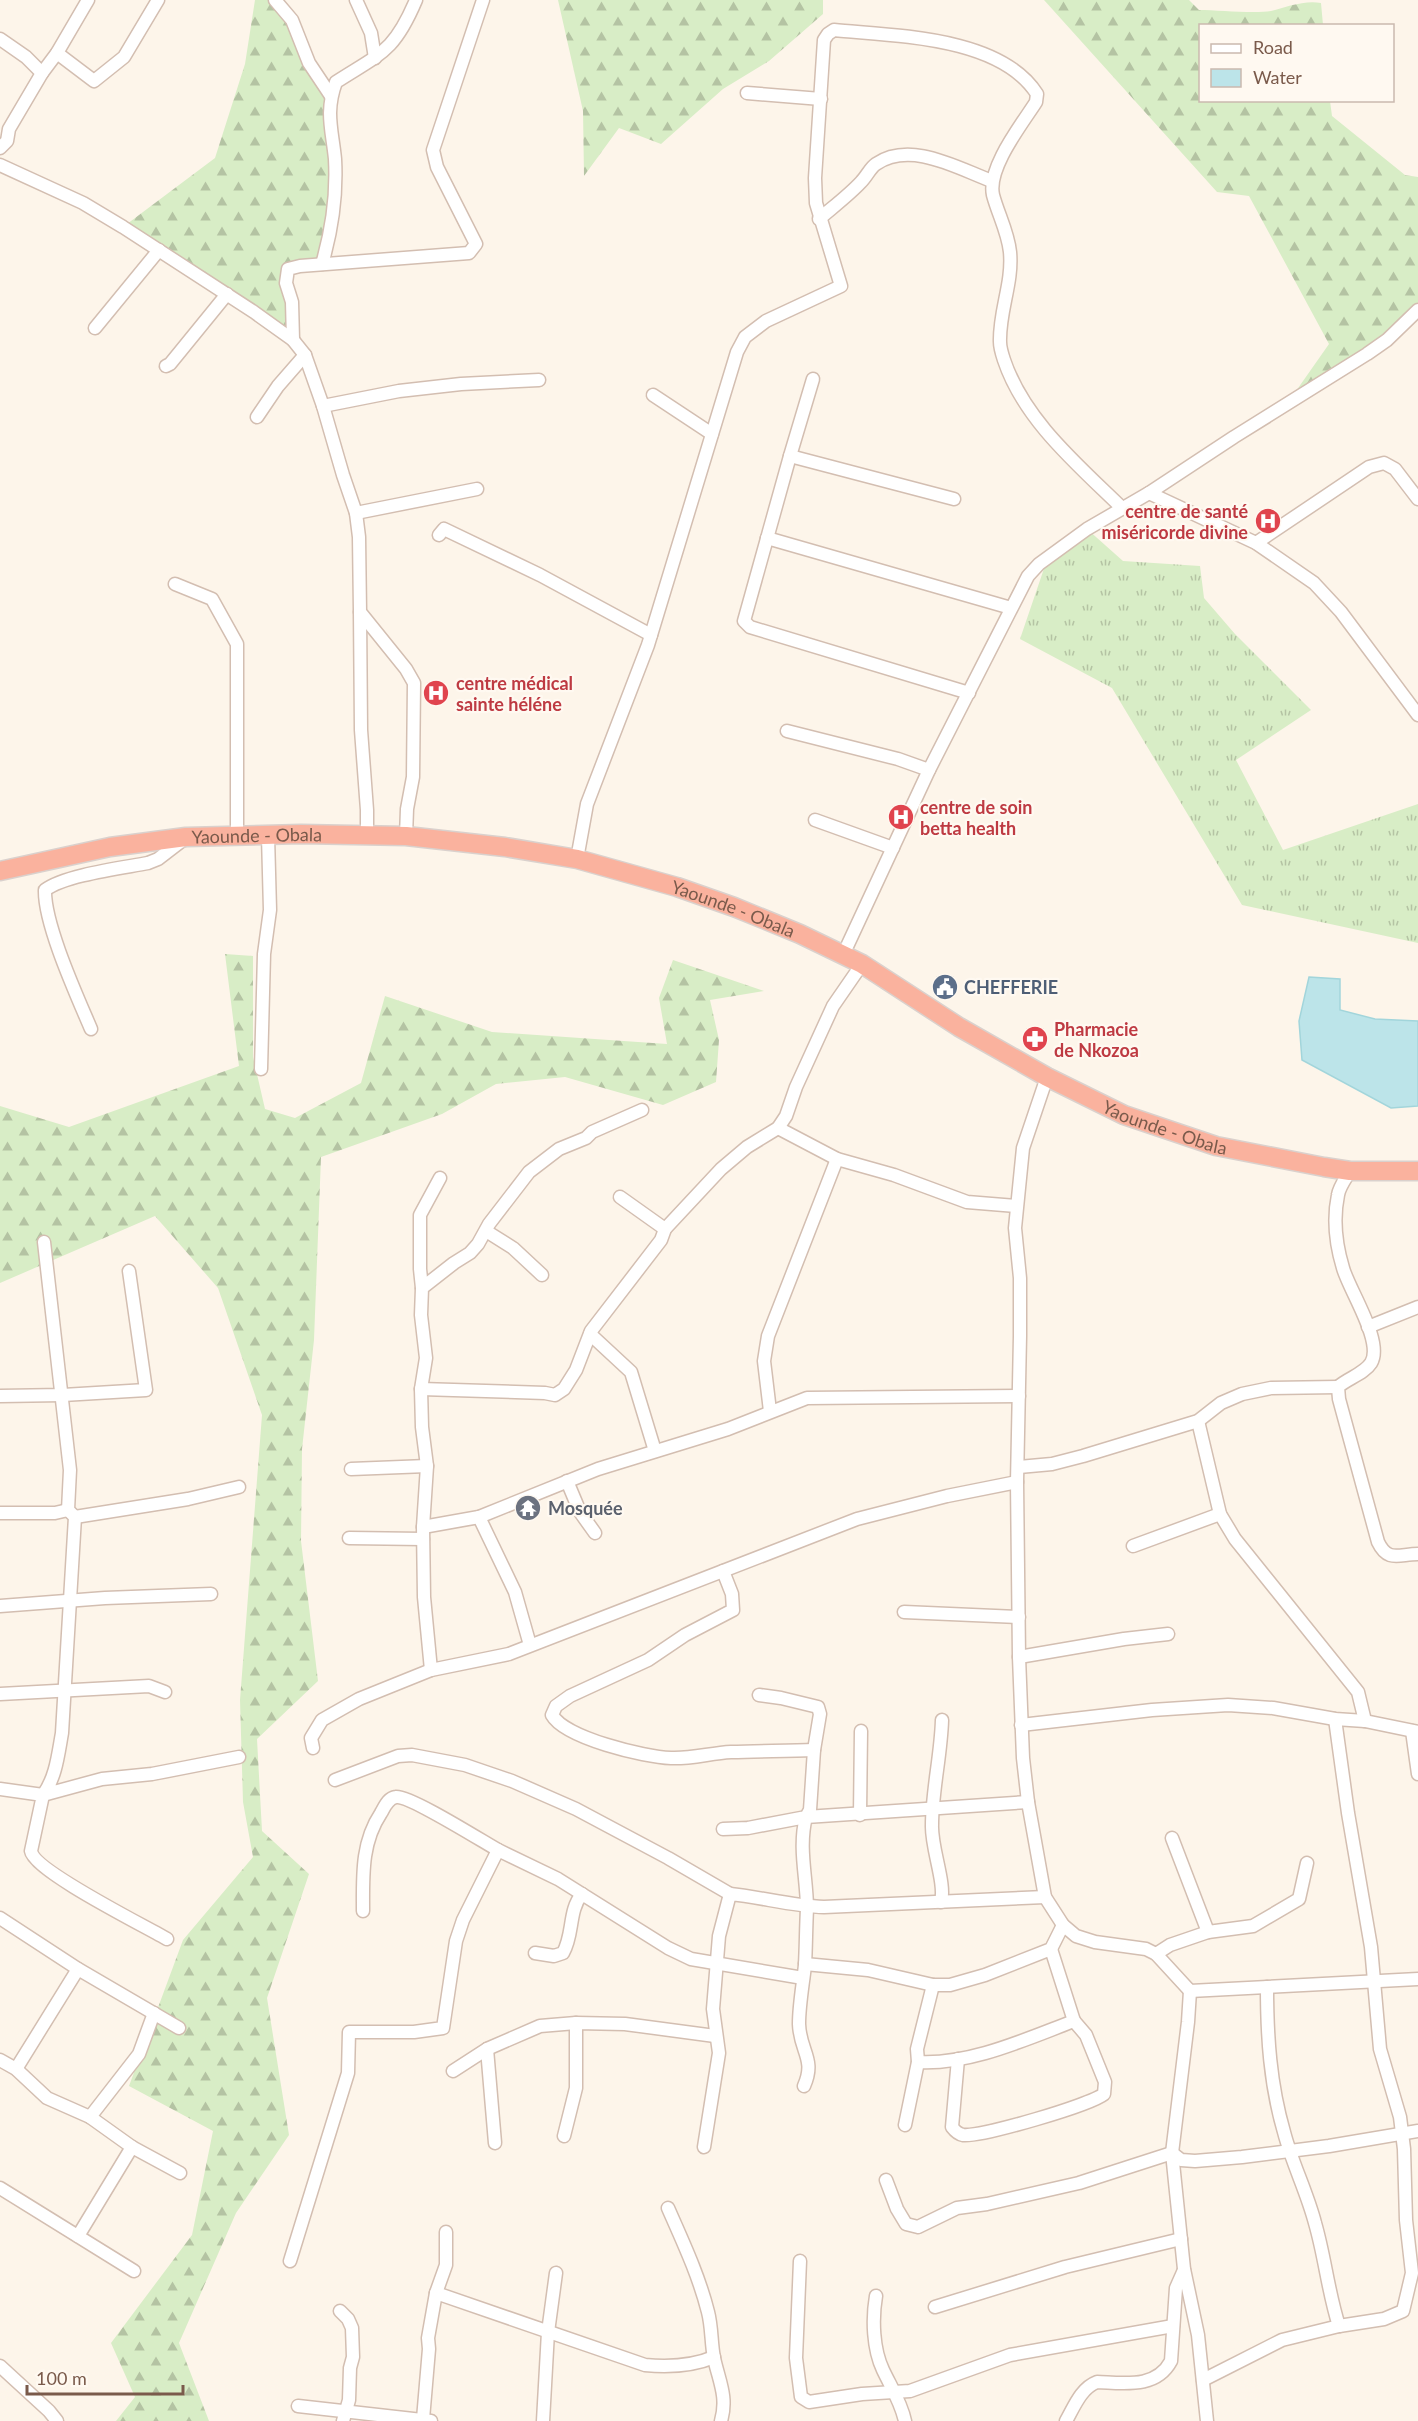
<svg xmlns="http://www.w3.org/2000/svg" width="1418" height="2421" viewBox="0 0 1418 2421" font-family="Lato,sans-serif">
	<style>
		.grass { fill: url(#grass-tufts) }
		.forest { fill: url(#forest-firs) }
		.water { fill: #bce4e9; stroke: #a2d5db; stroke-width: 1.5 }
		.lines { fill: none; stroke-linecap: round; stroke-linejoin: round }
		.minor-casing { stroke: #d3beb1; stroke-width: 15 }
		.highway-casing { stroke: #dad1cd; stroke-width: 21 }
		.minor { stroke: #fff; stroke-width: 12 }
		.highway { stroke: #fab29e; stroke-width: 18 }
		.labels { text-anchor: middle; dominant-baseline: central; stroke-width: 4.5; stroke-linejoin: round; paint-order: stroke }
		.health-label { font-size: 18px; font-weight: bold; fill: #be3a42; stroke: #fff9f1; text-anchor: start }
		.street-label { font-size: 18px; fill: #7a5a4b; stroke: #fff9f1 }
		.service-label { font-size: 18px; font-weight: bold; fill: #4e5e75; stroke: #fff9f1; text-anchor: start }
		.worship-label { font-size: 18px; font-weight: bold; fill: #5b616d; stroke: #fff9f1; text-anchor: start }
	</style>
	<defs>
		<pattern id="grass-tufts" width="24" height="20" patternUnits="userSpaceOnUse" patternTransform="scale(1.5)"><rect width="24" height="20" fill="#d8edc6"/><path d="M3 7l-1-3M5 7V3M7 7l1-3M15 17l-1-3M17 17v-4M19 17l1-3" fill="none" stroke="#b4c3a3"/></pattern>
		<pattern id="forest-firs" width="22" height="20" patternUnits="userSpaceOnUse" patternTransform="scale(1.5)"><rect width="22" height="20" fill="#d8edc6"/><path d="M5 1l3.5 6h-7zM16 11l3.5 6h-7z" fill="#b4c3a3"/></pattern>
	</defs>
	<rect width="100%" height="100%" fill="#fdf5ea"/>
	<polygon class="grass" points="1087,529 1123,561 1200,566 1204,598 1235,634 1311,710 1236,760 1283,850 1418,804 1418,943 1242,905 1112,688 1020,639 1050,551"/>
	<g class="forest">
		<polygon points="255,0 275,0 331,96 335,160 322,264 288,269 293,340 123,227 215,158 245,64"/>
		<polygon points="558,0 823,0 823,14 769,61 723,89 661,144 619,128 584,176 583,111"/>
		<path d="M 1044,0 L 1189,0 L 1199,10 C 1218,10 1254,14 1271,11 C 1287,7 1304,0 1321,3 L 1323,25 L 1200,26 L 1200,100 L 1330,101 L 1332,116 L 1405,175 L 1418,177 L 1418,310 L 1282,411 L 1329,344 L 1249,196 L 1217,192 Z"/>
		<polygon points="225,954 253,956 253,1057 265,1109 295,1118 361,1083 385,996 492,1032 667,1044 659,998 673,960 764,991 710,1000 719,1040 716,1082 663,1105 565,1077 496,1084 442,1114 321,1157 314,1340 302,1449 301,1541 318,1681 257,1739 262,1831 309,1874 267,1998 289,2135 236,2213 179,2343 209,2421 116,2421 135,2397 111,2343 192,2235 213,2131 129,2086 183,1940 253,1857 243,1802 240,1700 262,1415 218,1288 155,1216 0,1283 0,1106 69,1127 239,1066"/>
	</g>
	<polygon class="water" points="1309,977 1340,979 1340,1010 1375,1019 1418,1021 1418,1106 1391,1108 1302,1060 1299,1021"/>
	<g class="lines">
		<g class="minor-casing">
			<g id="minor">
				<polyline points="275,0 292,20 309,63 331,96"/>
				<polyline points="356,0 371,33 375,58"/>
				<polyline points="0,39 26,57 42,73 9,129 7,141 0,148"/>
				<polyline points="57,53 94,81 124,57 158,0"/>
				<polyline points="42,73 57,53 88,0"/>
				<polyline points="747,93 821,99"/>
				<polyline points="0,165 83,203 123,227 254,312 293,340 305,355 323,406 343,475 356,513 359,537 360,612 406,669 414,683 413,777 407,809 406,836"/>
				<path d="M 819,219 C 833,207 849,195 861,182 C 867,176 870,168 876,164 C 911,140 959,169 992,181"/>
				<path d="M 322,264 C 332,230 337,195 335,159 C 332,129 325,112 336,82 C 381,53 394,52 416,0"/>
				<polyline points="95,328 159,250"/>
				<polyline points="293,340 292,302 286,283 288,269 300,266 469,253 476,244 437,167 433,150 483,0"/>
				<polyline points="166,366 170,364 227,294"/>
				<polyline points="653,395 712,434"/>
				<polyline points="323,406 399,391 461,384 539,380"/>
				<polyline points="257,417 278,386 305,355"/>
				<polyline points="790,456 813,379"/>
				<polyline points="1149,493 1256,543 1314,583 1341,612 1418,715"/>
				<polyline points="954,499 790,456 744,621 750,627 969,693"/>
				<polyline points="356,513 477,489"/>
				<polyline points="439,535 444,529 540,575 651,635"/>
				<polyline points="767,538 1011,608"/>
				<polyline points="1256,543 1369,467 1384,463 1395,469 1418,499"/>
				<polyline points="175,584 212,599 237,644 237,836"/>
				<polyline points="360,612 361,730 367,810 367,837"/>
				<polyline points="787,731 898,759 929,770"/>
				<polyline points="815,820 893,848"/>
				<path d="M 577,859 L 587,804 L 648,645 L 737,352 L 745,337 L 766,321 L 841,286 L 816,203 L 815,178 L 824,40 L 828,34 L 834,30 C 894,36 1000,36 1037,94 L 1036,102 C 1022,124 987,168 993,195 C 998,214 1008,232 1010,252 C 1013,283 999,311 1000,342 C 1000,348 1002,354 1004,360 C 1024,420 1078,465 1122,508"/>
				<polyline points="843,955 929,770 1028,576 1039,564 1087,529 1149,493 1234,437 1367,354 1387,340 1418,310"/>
				<path d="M 91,1029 C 77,996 44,924 45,890 C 65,875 122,868 148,863 L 158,859 L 184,839"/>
				<polyline points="261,1069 264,954 270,910 268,836"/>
				<polyline points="1047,1077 1023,1148 1015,1228 1020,1278 1020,1336 1017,1482 1019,1657 1023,1758 1028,1802 1045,1897 1063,1925 1076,1936 1095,1942 1146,1949 1156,1954 1190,1991 1418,1979"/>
				<polyline points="778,1128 837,1159 894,1175 967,1202 1016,1206"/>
				<path d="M 1350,1171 C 1346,1178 1339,1187 1338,1195 C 1333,1219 1336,1245 1343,1268 C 1349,1290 1384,1342 1371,1363 C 1364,1374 1348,1378 1338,1387 L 1339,1399 L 1378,1542 C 1388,1563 1399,1554 1418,1554"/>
				<polyline points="620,1197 665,1229"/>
				<polyline points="486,1231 513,1248 542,1275"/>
				<path d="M 44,1242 L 70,1470 L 68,1510 L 75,1517 L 62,1733 C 58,1755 56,1777 43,1795 L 102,1779 L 152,1774 L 239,1757"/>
				<polyline points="422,1288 420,1269 420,1215 440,1178"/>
				<polyline points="1368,1327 1418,1307"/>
				<polyline points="590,1334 631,1372 655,1451"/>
				<polyline points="421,1389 545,1393 555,1395 564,1389 576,1370 591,1331 661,1240 665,1229 721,1169 747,1147 778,1128 786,1116 796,1087 833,1006 862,964"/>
				<polyline points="0,1396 63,1395 146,1390 129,1271"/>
				<polyline points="770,1411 764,1361 768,1336 837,1159"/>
				<polyline points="1198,1421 1220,1514 1235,1539 1358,1692 1365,1721"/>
				<polyline points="1019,1467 1052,1464 1083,1456 1198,1421 1221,1403 1242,1394 1271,1388 1338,1387"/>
				<polyline points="351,1469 427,1466"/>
				<polyline points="567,1481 580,1512 595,1533"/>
				<polyline points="0,1513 55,1513 68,1510"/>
				<polyline points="75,1517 188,1499 239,1487"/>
				<polyline points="479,1517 515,1592 530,1645"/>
				<polyline points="423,1527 479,1517 598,1469 728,1429 807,1398 1019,1396"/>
				<polyline points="349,1538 423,1539"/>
				<polyline points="1133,1546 1220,1514"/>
				<path d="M 723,1571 L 732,1594 L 733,1610 L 685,1635 L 648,1660 L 570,1696 L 556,1706 L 552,1715 C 565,1738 644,1757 671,1758 C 691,1759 711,1753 731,1752 C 758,1751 786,1751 814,1750"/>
				<polyline points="0,1606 105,1598 211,1594"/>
				<polyline points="904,1612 1019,1617"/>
				<polyline points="1019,1657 1124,1639 1168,1634"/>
				<polyline points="431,1670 424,1597 423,1527 427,1466 422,1427 421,1389 426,1358 421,1315 422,1288 454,1263 470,1253 478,1244 489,1224 529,1172 559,1149 586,1138 592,1132 642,1110"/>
				<polyline points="0,1694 149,1686 165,1692"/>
				<polyline points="1021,1725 1152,1710 1228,1705 1273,1708 1335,1719 1365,1721 1418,1732"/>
				<polyline points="1412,1731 1418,1774"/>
				<polyline points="313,1748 311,1738 322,1720 359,1699 431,1670 509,1654 857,1519 947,1496 1017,1482"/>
				<polyline points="335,1780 398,1756 412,1755 465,1765 512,1781 576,1809 668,1858 730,1894"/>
				<path d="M 0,1789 L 43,1795 L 31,1851 C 34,1871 145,1926 167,1939"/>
				<polyline points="860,1815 861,1731"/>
				<polyline points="723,1829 748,1828 806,1817 810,1810 814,1750 820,1714 818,1707 781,1698 759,1695"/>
				<polyline points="1172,1838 1208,1932"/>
				<path d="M 941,1902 C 946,1883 931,1848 932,1825 C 932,1791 941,1755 942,1720"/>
				<path d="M 363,1911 C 363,1876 361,1843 381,1813 C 385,1806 388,1798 396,1797 C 409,1795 482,1841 498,1850"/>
				<polyline points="0,1918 78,1969 179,2028"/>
				<path d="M 535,1953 L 554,1956 L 563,1953 C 574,1934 568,1911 582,1894"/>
				<polyline points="1156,1954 1170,1945 1208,1932 1253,1926 1299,1899 1307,1863"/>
				<polyline points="805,1964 868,1970 933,1985 950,1985 985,1975 1051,1949 1063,1925"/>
				<path d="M 1267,1987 C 1267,2036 1270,2084 1284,2132 C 1292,2163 1307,2192 1315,2223 C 1325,2257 1328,2292 1339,2326"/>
				<polyline points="1190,1991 1188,2022 1172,2153 1184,2269 1198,2335 1207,2421"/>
				<polyline points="487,2049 495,2143"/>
				<path d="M 958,2059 L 952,2127 C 955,2131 958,2134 963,2135 C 982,2137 1090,2105 1104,2094 L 1105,2082 L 1086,2035 L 1074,2021"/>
				<polyline points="0,2060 16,2069 47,2098 90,2117 132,2147 180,2173"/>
				<path d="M 918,2062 C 970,2065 1026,2039 1074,2021 L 1051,1949"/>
				<polyline points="16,2069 78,1969"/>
				<polyline points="453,2071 487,2049 540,2026 576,2023"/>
				<path d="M 804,2086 C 816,2059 800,2052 799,2024 C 799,2005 803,1984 805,1965 C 806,1946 806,1927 807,1909 C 807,1878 798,1848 806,1817 L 1028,1802"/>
				<polyline points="90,2117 139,2054 154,2013"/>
				<polyline points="905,2125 918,2062 917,2049 933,1985"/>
				<polyline points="564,2136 576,2088 576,2023 625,2024 715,2036"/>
				<path d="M 704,2147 L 719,2053 L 713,2009 L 719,1936 L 730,1894 C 761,1897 792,1906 824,1907 L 1045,1897"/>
				<polyline points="886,2180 897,2209 906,2224 918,2227 957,2208 987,2204 1079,2183 1172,2153 1181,2160 1195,2161 1242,2157 1329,2146 1418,2131"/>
				<polyline points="0,2188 134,2271"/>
				<path d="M 668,2208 C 683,2242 699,2276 708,2312 C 712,2327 711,2343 714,2358 C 719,2381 728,2397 721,2421"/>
				<path d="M 446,2232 L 446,2265 L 436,2293 L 645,2365 C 667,2367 693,2366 714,2357"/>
				<polyline points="78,2236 132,2147"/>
				<polyline points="290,2261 348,2073 349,2032 414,2032 443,2028 456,1941 463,1920 498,1850 558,1879 668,1948 691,1959 803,1978"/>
				<polyline points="800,2261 796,2358 801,2397 809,2402 862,2394 910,2391 1010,2355 1173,2326"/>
				<path d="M 876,2296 C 872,2319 873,2349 883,2370 C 891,2387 901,2402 905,2421"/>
				<polyline points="935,2307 1065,2267 1181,2239"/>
				<polyline points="340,2311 348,2319 352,2328 353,2357 350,2368 349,2400 343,2421"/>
				<polyline points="0,2366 49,2411 57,2421"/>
				<polyline points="1203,2380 1282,2340 1339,2326 1384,2319 1403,2311 1412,2273 1406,2220 1404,2149 1400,2117 1380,2049 1371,1947 1348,1813 1335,1719"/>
				<polyline points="298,2406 431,2421"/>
				<polyline points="423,2419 429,2349 428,2338 436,2293"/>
				<polyline points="543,2421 548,2332 556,2273"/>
				<path d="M 1066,2421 C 1074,2407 1081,2388 1097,2382 C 1124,2383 1156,2389 1171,2361 L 1176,2288 L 1184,2270"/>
			</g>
		</g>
		<g class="highway-casing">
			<g id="highway">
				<path id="s1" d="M 0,871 L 110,847 L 186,837 L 301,834 L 406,836 L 505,847 L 577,859 L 677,887 L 734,907 L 800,934 L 862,964 L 959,1027 L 1047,1077 L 1124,1115 L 1216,1146 L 1324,1167 L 1350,1171 L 1418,1171"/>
			</g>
		</g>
		<use href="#minor" class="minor"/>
		<use href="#highway" class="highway"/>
	</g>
	<defs>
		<g id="hospital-disc" transform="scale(1.35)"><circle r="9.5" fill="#e0444e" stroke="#fff9f1"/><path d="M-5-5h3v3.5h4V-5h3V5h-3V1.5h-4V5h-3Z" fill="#fff"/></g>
		<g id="civic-disc" transform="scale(1.35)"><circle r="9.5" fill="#5c6f8a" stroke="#fff9f1"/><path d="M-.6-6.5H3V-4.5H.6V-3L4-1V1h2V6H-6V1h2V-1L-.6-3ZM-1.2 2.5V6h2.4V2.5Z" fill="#fff"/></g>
		<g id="pharmacy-disc" transform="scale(1.35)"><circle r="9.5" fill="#e0444e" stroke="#fff9f1"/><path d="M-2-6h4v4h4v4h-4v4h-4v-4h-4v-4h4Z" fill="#fff"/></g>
		<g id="temple-disc" transform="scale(1.35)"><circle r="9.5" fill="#6b7280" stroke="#fff9f1"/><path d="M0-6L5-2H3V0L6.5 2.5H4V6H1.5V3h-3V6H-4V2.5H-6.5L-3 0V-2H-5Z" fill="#fff"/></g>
	</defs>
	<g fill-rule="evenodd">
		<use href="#hospital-disc" x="1268" y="521"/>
		<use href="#hospital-disc" x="436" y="693"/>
		<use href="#hospital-disc" x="901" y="817"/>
		<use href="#civic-disc" x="945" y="987"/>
		<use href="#pharmacy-disc" x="1035" y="1039"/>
		<use href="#temple-disc" x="528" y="1508"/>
	</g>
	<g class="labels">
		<g class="health-label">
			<text x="1248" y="511" text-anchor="end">centre de santé<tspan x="1248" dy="21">miséricorde divine</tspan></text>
			<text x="456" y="683">centre médical<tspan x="456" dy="21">sainte héléne</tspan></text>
			<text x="920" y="807">centre de soin<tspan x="920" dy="21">betta health</tspan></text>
			<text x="1054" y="1029">Pharmacie<tspan x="1054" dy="21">de Nkozoa</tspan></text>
		</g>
		<g class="street-label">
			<text stroke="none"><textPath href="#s1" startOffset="260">Yaounde - Obala</textPath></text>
			<text stroke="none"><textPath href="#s1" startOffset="746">Yaounde - Obala</textPath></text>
			<text stroke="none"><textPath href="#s1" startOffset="1232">Yaounde - Obala</textPath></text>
		</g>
		<g class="service-label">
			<text x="964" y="987">CHEFFERIE</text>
		</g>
		<g class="worship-label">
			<text x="548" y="1508">Mosquée</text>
		</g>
	</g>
	<rect x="1199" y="24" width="195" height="78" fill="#fff9f1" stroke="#cab9af" stroke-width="1.5"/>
	<rect x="1211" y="44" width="30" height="9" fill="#ffffff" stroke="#cab9af" stroke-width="1.5"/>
	<text x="1253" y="54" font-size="18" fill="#7a5a4b">Road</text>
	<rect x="1211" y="69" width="30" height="18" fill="#bce4e9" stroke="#cab9af" stroke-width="1.5"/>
	<text x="1253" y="84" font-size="18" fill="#7a5a4b">Water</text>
	<path d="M27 2385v9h156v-9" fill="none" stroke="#7a5a4b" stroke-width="3"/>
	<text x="36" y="2385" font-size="18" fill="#7a5a4b" stroke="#fff9f1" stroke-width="4.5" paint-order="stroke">100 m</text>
</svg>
